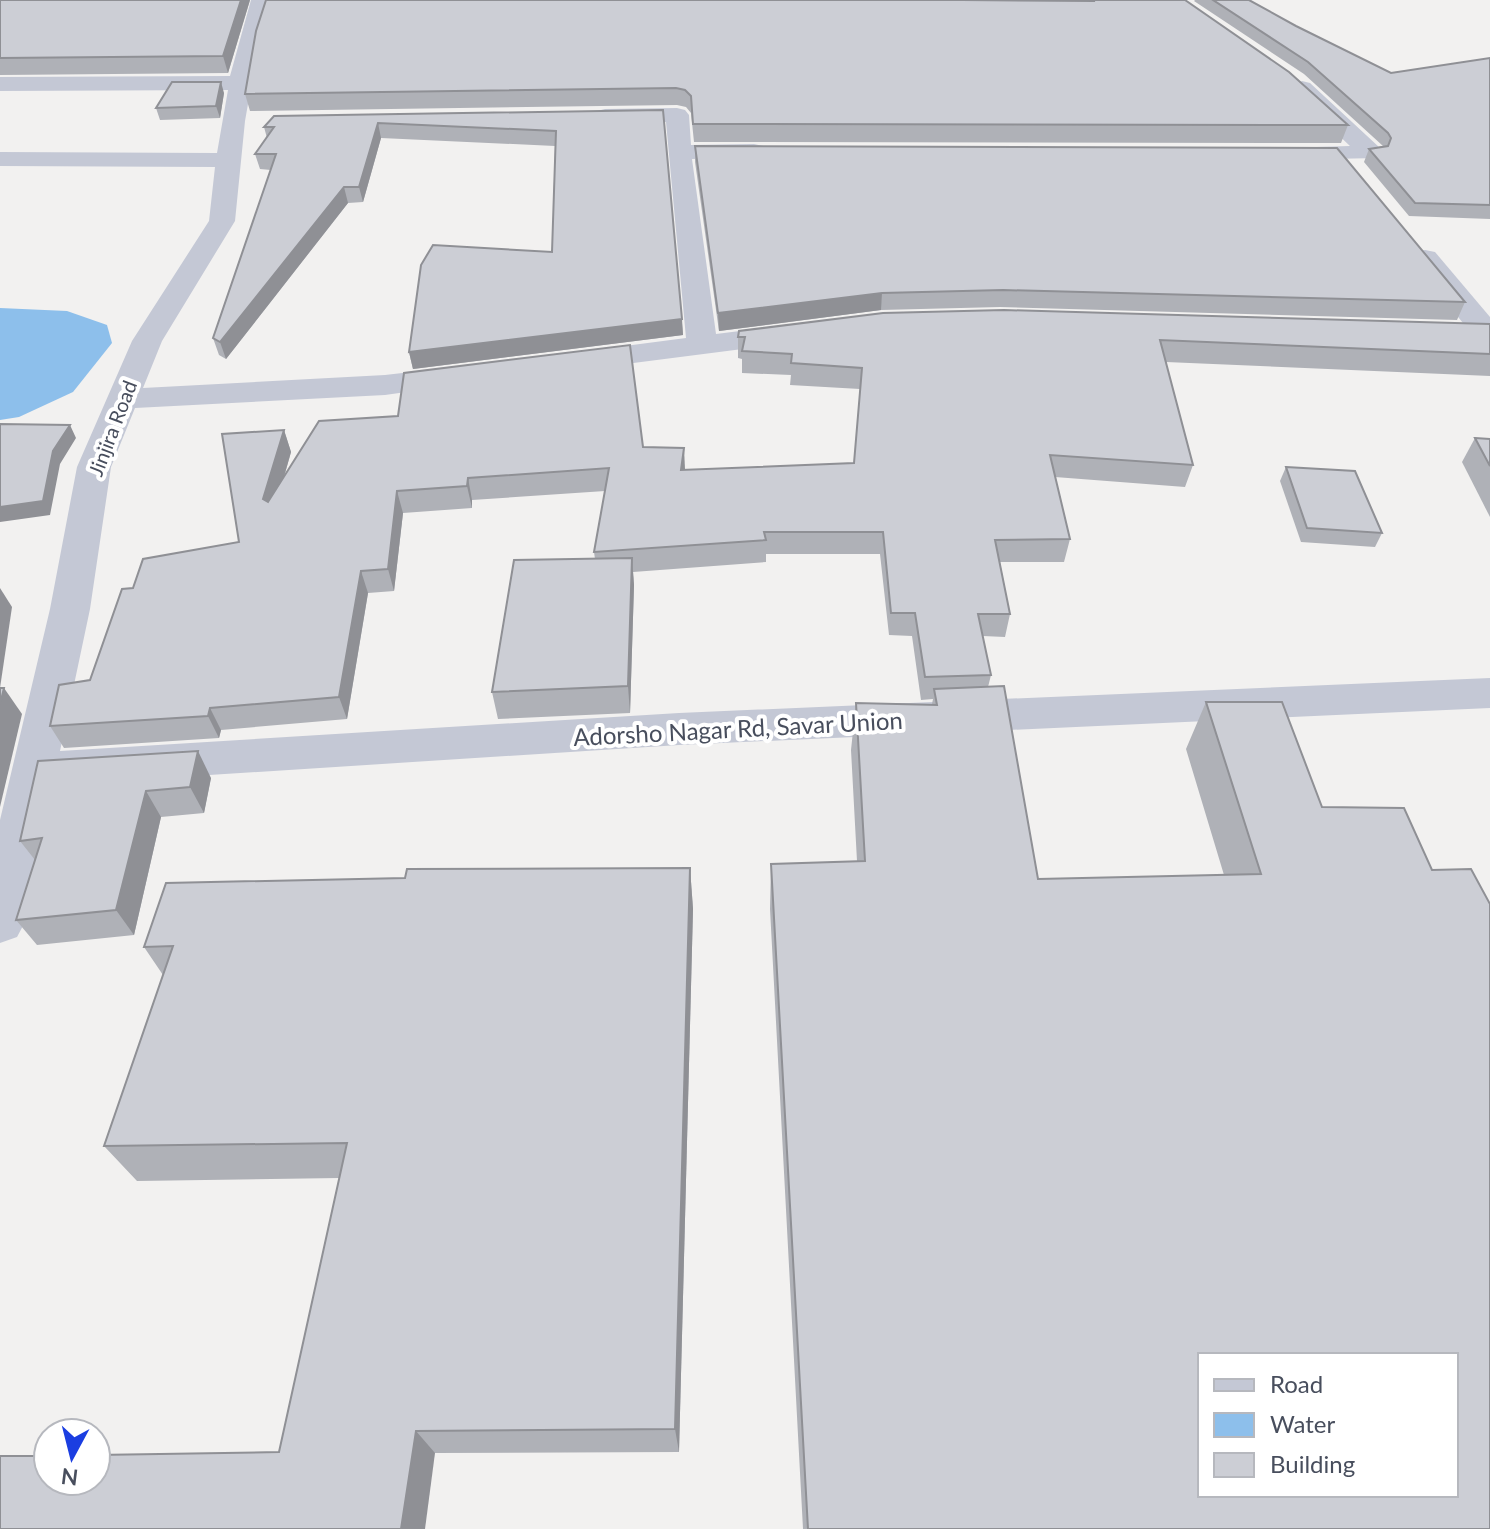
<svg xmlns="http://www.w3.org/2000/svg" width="1490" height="1529" viewBox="0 0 1490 1529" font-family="Lato,sans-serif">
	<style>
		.water { fill: #8dbfeb }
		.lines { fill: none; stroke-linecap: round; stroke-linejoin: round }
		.street { fill: #c4c8d5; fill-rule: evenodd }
		.wall { fill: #afb1b7 }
		.shaded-wall { fill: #8f9095 }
		.building { fill: #ccced5; stroke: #8f9095; stroke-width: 2; fill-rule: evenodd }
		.labels { text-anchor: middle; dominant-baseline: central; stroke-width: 8; stroke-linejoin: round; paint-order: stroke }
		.far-street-label { font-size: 20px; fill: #484e5d; stroke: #fff }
		.street-label { font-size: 24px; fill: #484e5d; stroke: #fff }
	</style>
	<rect width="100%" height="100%" fill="#f2f1f0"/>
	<polygon class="water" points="0,308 67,311 107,325 112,343 73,392 19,417 0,420"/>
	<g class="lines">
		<g class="street">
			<polygon points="251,0 271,0 258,47 245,121 235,221 162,341 143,388 385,375 463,366 474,368 479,375 474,382 463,384 385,395 135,408 111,467 90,609 60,751 679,713 1490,678 1490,708 679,745 53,785 25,922 17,937 0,943 0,820 50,609 77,467 132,341 209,221 215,167 0,166 0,152 217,153 228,90 0,91 0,77 230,76"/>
			<polygon points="1302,81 1310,83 1380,148 1383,153 1380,158 1274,160 1271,155 1274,150 1283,148 1350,146 1294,93 1291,88"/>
			<polygon points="677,108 685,110 689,115 691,145 754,144 763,146 766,151 763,156 754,158 692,159 716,334 797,324 808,327 812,333 808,339 797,342 571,371 560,369 555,362 560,355 571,353 686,338 666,122 605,123 597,121 593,116 597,111 605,109"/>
			<polygon points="1425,250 1435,252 1490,317 1490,341 1476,339 1415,264 1411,258 1415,252"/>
		</g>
	</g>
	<g class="wall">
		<polygon points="0,0 250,0 228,73 0,75"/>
		<polygon points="1084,0 1185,0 1348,125 1341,143 694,142 691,113 686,107 677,105 250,111 245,94 1083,1"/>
		<polygon points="1195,0 1249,0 1296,26 1391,73 1490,58 1490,219 1409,216 1364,162 1369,149 1383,146 1304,74 1194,1"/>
		<polygon points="224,93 220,118 160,120 156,108"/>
		<polygon points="663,110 683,335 413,369 409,352 552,252 555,146 381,138 363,202 348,203 226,359 219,355 213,338 271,170 260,169 255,154 267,138 264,127"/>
		<polygon points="695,146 1465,302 1457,320 1000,307 881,310 719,331 695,162"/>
		<polygon points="1490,324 1490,376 1166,362 1193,465 1185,487 1055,477 1070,539 1064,562 1000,562 1010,614 1005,637 983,636 991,675 988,687 1038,879 1224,875 1186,749 1206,702 1490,1529 803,1529 770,909 771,864 857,861 851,750 856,703 932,704 933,699 921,700 912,636 889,635 880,554 766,554 766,562 633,572 634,585 630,713 498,719 492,692 595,559 594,552 605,491 472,500 472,508 403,513 394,591 368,593 347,719 221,730 219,738 64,748 50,726 90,680 133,588 239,542 284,430 291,452 284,477 643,447 685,470 854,463 860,389 790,385 791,375 742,373 742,359 738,358 738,337"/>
		<polygon points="1475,438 1490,439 1490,517 1462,462"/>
		<polygon points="1286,467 1382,533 1375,547 1301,542 1280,481"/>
		<polygon points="38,761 211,778 204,813 161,817 134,935 37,945 16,920 35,860 20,841"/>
		<polygon points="690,868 693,909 679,1452 435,1453 279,1452 339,1178 137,1181 104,1146 163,975 144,947 405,878"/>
	</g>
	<g class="shaded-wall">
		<polygon points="241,0 250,0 228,73 223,56"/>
		<polygon points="221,82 224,93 220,118 216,106"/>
		<polygon points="378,123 381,138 363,202 359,187"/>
		<polygon points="344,187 348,203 226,359 220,342"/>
		<polygon points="882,293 881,310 719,331 718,313"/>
		<polygon points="682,319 683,335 413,369 409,352"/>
		<polygon points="70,425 76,438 60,464 50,515 0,522 0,507 53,451"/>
		<polygon points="284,430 291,452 271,522 263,499"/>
		<polygon points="684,448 685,469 681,470"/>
		<polygon points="468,478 472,500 472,508 467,486"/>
		<polygon points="397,491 403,513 394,591 388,569"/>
		<polygon points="632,558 634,585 630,713 628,686"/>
		<polygon points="361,571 368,593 347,719 339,697"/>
		<polygon points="0,588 12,607 0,688"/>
		<polygon points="4,688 22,714 0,807 0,704"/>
		<polygon points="210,708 221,730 219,738 208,716"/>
		<polygon points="198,751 211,778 204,813 190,787"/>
		<polygon points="146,791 161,817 134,935 116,910"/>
		<polygon points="690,868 693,909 679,1452 675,1429"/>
		<polygon points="416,1431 435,1453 425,1529 401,1529"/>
	</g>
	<g class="building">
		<polygon points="0,0 241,0 223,56 0,58"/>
		<polygon points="266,0 962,0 1095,1 1093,0 1185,0 1289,72 1348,125 693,124 691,96 685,90 676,88 245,94 256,31"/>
		<polygon points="1213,0 1249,0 1296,26 1391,73 1490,58 1490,205 1415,203 1369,149 1388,146 1391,138 1388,133 1308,62"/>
		<polygon points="172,82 221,82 216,106 156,108"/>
		<polygon points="663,110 682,319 409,352 421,265 433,245 552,252 556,131 378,123 359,187 344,187 220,342 213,338 276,154 255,154 274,127 264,127 274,116"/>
		<polygon points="695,146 1337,148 1465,302 1003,290 882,293 718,313"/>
		<polygon points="1004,310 1490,324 1490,354 1160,340 1193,465 1050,455 1070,539 995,540 1010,614 978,614 991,675 925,677 915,613 891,613 883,532 764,532 766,540 594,552 609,468 468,478 467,486 397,491 388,569 361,571 339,697 210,708 208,716 50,726 59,685 90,680 122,589 133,588 143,559 239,542 222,434 284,430 263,499 268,502 319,421 398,416 404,373 630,345 643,447 684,448 681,470 854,463 862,368 791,363 792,354 742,351 745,337 738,337 739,331 883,313"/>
		<polygon points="0,424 70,425 53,451 43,501 0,507"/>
		<polygon points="1475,438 1490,439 1490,466"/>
		<polygon points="1286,467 1355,471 1382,533 1307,528"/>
		<polygon points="632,558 628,686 492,692 514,560"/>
		<path d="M 1004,686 L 1038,879 L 1261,874 L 1206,702 L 1282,702 L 1322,807 L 1404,808 L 1432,870 L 1471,869 L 1490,904 L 1490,1529 L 808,1529 L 771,864 L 865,861 L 856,703 L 937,705 L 934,689 ZM 1200,1355 L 1456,1355 L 1456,1495 L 1200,1495 Z"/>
		<polygon points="0,688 4,688 0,704"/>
		<polygon points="198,751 190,787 146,791 116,910 16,920 42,838 20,841 38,761"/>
		<polygon points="690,868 675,1429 416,1431 401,1529 0,1529 0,1456 48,1456 48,1481 96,1481 96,1455 279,1452 347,1143 104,1146 173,946 144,947 166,883 405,878 407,869"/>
	</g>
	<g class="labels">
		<g class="far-street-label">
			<text transform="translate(112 428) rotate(-69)">Jinjira Road</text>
		</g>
		<g class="street-label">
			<text transform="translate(738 728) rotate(-3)">Adorsho Nagar Rd, Savar Union</text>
		</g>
	</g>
	<rect x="1198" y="1353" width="260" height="144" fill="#ffffff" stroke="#b6b8be" stroke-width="2"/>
	<rect x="1214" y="1379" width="40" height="12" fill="#c4c8d5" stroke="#b6b8be" stroke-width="2"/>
	<text x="1270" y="1393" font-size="24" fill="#484e5d">Road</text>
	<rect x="1214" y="1413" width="40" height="24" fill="#8dbfeb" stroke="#b6b8be" stroke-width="2"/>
	<text x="1270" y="1433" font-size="24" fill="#484e5d">Water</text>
	<rect x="1214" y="1453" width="40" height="24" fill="#ccced5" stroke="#b6b8be" stroke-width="2"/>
	<text x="1270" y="1473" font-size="24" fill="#484e5d">Building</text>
	<g transform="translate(72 1457) rotate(187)"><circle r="38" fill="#ffffff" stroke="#b6b8be" stroke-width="2"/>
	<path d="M0-6L14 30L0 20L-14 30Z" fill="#1b3ee1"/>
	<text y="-12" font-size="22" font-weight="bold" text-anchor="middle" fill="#484e5d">N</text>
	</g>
</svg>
